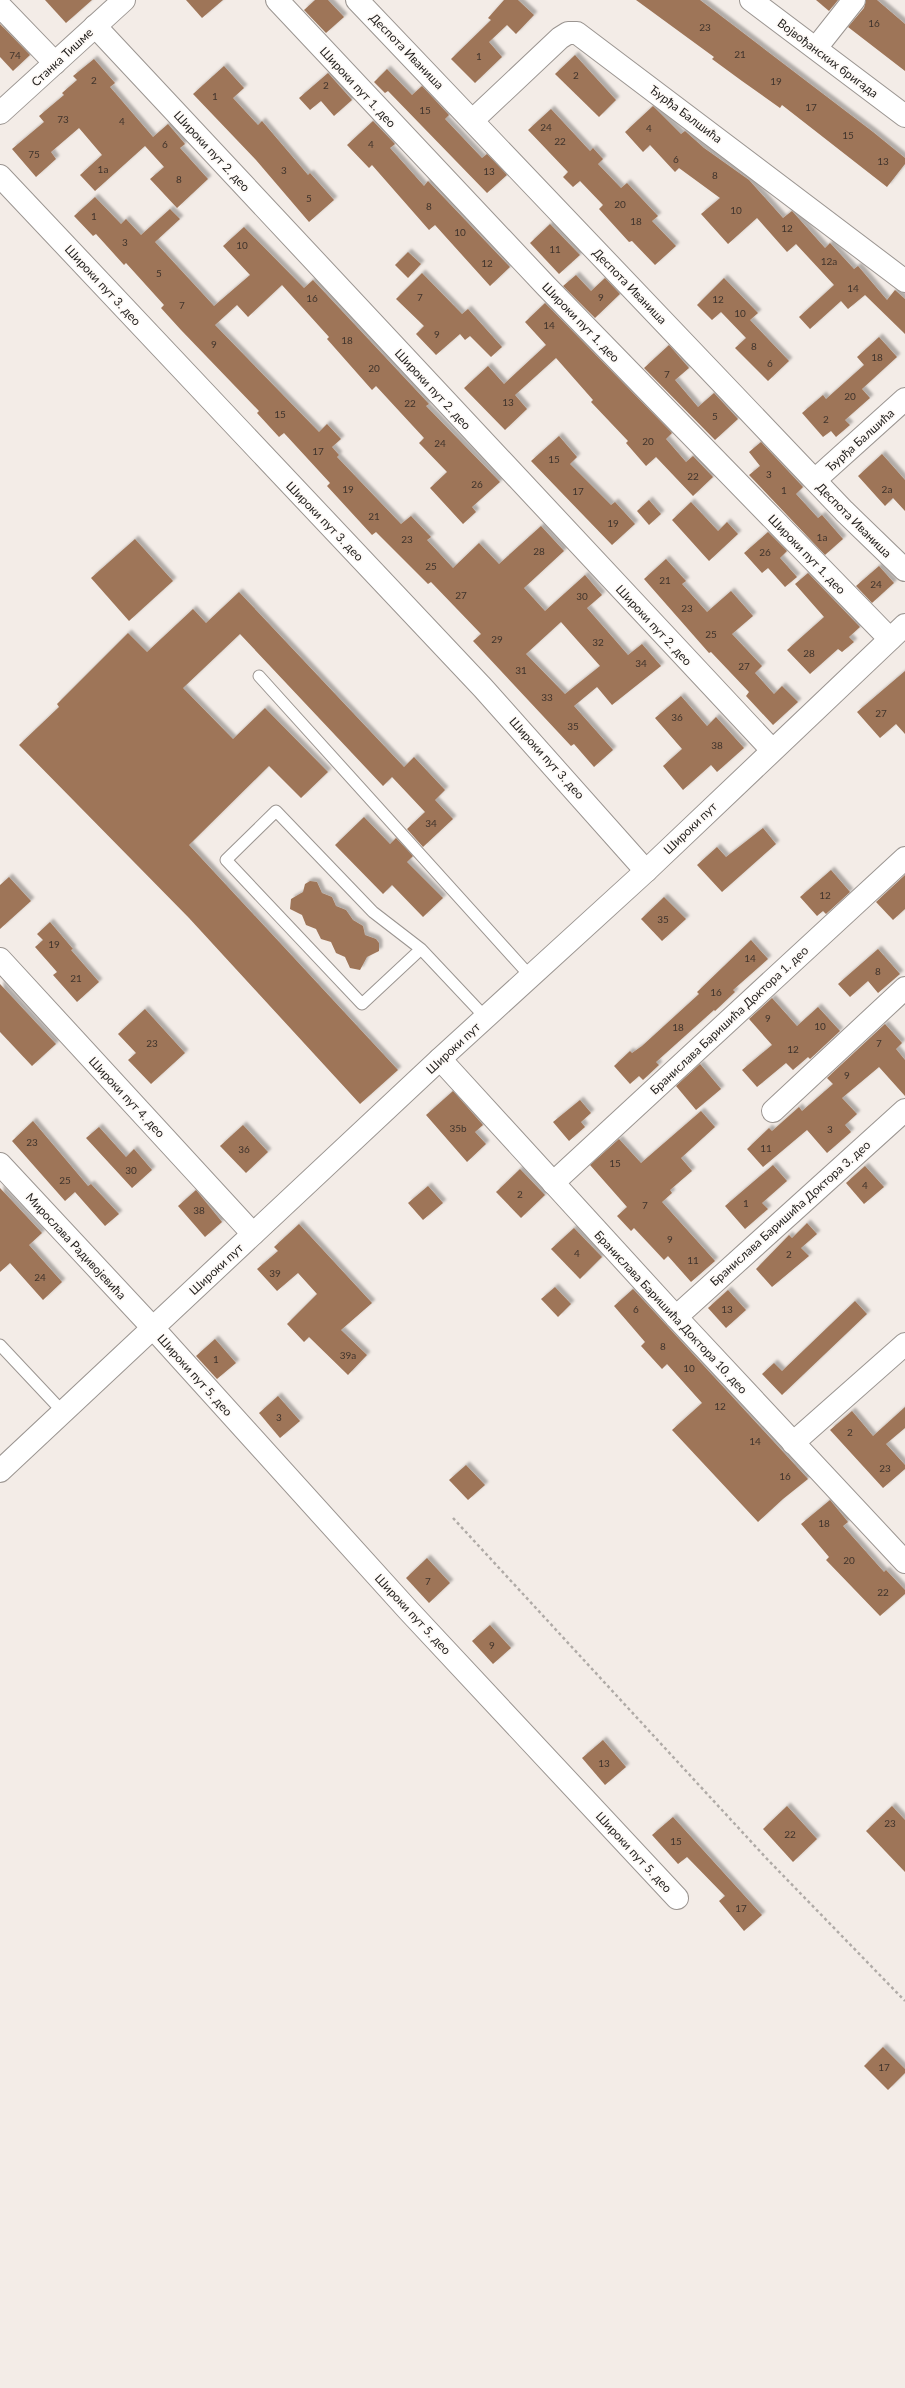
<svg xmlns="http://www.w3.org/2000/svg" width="905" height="2388" viewBox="0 0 905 2388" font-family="Lato,sans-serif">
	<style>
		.building { fill: #9e7558; fill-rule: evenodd; filter: url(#shadow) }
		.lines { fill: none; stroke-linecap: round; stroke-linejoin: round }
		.service-casing { stroke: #9b9591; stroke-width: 13 }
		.minor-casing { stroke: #9b9591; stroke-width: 24 }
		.tertiary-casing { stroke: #9b9591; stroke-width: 24 }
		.path { stroke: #b0aba7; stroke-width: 2.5; stroke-dasharray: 3 3; stroke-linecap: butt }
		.service { stroke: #fff; stroke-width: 11 }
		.minor { stroke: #fff; stroke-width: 22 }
		.tertiary { stroke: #fff; stroke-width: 22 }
		.labels { text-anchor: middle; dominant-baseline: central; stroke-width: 3.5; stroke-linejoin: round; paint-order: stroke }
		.number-label { font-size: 10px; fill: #40342c }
		.street-label { font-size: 12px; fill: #211f1d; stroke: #fefaf7 }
	</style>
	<defs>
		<filter id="shadow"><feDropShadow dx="3.5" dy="-3.5" stdDeviation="1" flood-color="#0004"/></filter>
	</defs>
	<rect width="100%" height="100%" fill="#f3ece7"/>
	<g class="building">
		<polygon points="45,0 92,0 66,23"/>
		<polygon points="186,0 223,0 202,18"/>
		<polygon points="315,0 328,0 344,17 326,33 304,10"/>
		<polygon points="504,0 518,0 534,15 516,34 507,25 489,42 502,57 475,83 451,59 491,20 488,18"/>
		<polygon points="636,0 700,0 873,132 905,158 905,164 887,187 782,105 780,108 742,81 712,59 714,57"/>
		<polygon points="816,0 838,0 829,11"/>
		<polygon points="866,0 877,0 905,24 905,71 848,27 864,8"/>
		<polygon points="0,24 30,55 13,71 0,57"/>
		<polygon points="575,55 616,100 599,117 555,74"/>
		<polygon points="94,59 115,83 110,87 153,137 168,124 185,144 180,148 208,179 177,208 150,179 164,167 145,146 95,191 80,175 102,155 79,128 51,152 56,159 36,177 12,149 44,122 39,116 64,95 62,93 77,80 73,76"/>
		<polygon points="224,66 244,88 233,98 258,125 262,121 308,175 310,173 334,200 309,222 256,160 193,94"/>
		<polygon points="387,69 412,95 422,86 449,115 445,119 482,158 487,154 507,175 487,193 388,91 385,93 374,82"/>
		<polygon points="328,73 352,100 334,116 321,101 310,110 299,98"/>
		<polygon points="653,106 681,134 685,131 704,148 749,180 783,218 792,211 825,248 830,243 854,269 858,266 887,300 895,290 905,299 905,334 865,295 848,309 841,301 810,329 799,317 834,285 796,244 787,252 757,218 728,244 701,214 720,198 679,168 675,172 650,145 643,152 625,132"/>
		<polygon points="551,109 590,151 593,148 603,159 598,164 621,188 627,183 658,216 652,221 676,246 655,265 632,241 629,242 599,209 603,205 580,181 573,187 563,177 568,172 528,130"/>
		<polygon points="373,121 395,144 390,148 424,186 428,181 510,267 490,286 435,225 429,230 372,165 369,168 347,145"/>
		<path d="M 95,197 L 121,224 L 126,219 L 141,235 L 170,209 L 180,219 L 155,242 L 214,306 L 250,275 L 223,246 L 244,227 L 304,288 L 313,280 L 429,404 L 426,406 L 500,482 L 472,507 L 476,512 L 463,524 L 430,488 L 447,472 L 419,443 L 424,438 L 376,386 L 372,390 L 327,339 L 329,337 L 282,285 L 248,317 L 237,305 L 215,325 L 319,432 L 327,424 L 341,439 L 332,447 L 339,455 L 337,457 L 401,524 L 411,516 L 431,537 L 427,540 L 453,568 L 479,543 L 499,564 L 541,526 L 564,551 L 524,588 L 545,611 L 585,575 L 602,595 L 587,608 L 628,655 L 642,644 L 661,666 L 612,705 L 597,687 L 574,706 L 613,750 L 594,767 L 574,744 L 571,746 L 473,641 L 481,634 L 431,582 L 428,584 L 376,532 L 372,535 L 327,486 L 330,483 L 284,433 L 279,437 L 257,413 L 259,411 L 181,330 L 161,308 L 164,305 L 126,263 L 124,265 L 96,234 L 93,236 L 74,216 ZM 561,622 L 600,666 L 565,694 L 526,654 Z"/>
		<polygon points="550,224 580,255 559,274 530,243"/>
		<polygon points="408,252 421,264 408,278 395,265"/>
		<polygon points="422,273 462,314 468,309 502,347 491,357 470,336 465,340 460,334 436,355 416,334 424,326 396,299"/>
		<polygon points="576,275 591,291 605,278 620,294 595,318 563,286"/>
		<polygon points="724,278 758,313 750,320 789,361 768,381 735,348 746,338 721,312 712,320 697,305"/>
		<polygon points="545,303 672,433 666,439 686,462 693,456 713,477 693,496 656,457 646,466 626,443 628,441 591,402 593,400 556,358 515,395 527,409 505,430 464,388 488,366 504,384 546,345 525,322"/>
		<polygon points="879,337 897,357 862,389 870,398 845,420 850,425 836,437 831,431 823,437 802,413 823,395 826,399 864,365 857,357"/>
		<polygon points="669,345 689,368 675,380 698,407 714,393 738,419 715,440 644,368"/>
		<polygon points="559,436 577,457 570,464 611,505 615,502 635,524 612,545 531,461"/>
		<polygon points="761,442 803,487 796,494 818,518 822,515 843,539 825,555 749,475 760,466 749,452"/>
		<polygon points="882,454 905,480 905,511 893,498 885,506 858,476"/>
		<polygon points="649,500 661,514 649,525 637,511"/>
		<polygon points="691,502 718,531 727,522 738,534 709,561 672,520"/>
		<polygon points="768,532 787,551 780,558 797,577 785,587 768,568 762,573 744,553"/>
		<polygon points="135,539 173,581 129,621 91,578"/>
		<polygon points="666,559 686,581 682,584 707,612 731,591 753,616 732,634 762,666 755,673 774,694 782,686 798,702 773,725 746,696 749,692 711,652 709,653 644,579"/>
		<polygon points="879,566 894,583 872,603 856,586"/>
		<polygon points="808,573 860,627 849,637 854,642 842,652 838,649 810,674 787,650 824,617 795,584"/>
		<polygon points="239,592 404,767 414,757 445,790 435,800 453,819 423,847 407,829 425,812 392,777 383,786 240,634 183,688 233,739 265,708 328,772 301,798 269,766 189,845 398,1070 360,1104 189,918 19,745 59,707 57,704 128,633 147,652 193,609 206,623"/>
		<polygon points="905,671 905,734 896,724 880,738 857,712"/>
		<polygon points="681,696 707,726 716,717 744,748 717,772 711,765 683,790 663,766 682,749 655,718"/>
		<polygon points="364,817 390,844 396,838 413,856 407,862 443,898 423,917 392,885 383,894 335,845"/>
		<polygon points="763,828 776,844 722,892 697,865 717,847 726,857"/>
		<polygon points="831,870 850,892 826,914 823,911 817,916 800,897"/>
		<polygon points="905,875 905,909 893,920 876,902"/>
		<polygon points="9,877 31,901 0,929 0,885"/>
		<polygon points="310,881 317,882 322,893 332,897 336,906 346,910 353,920 363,926 365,935 376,939 379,943 379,951 367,957 360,970 350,968 345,957 336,953 331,942 321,939 316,929 306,925 302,915 290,909 291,899 303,892 305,884"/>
		<polygon points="664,897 686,919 662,941 641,919"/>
		<polygon points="50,922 73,949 71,950 99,982 77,1002 53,975 57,972 35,947 43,940 37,934"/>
		<polygon points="751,940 768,959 733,990 735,992 715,1011 714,1010 656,1062 659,1065 643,1080 639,1076 630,1084 614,1066 630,1051 632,1053 642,1046 699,994 697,992"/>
		<polygon points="878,949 900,974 878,993 868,981 850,997 838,984"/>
		<polygon points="0,984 56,1044 32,1066 0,1032"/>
		<polygon points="772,998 797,1026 818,1007 840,1031 810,1059 808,1057 793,1070 786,1063 757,1087 742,1070 772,1045 749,1019"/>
		<polygon points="145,1009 185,1053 151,1084 128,1060 136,1053 118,1034"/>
		<polygon points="885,1024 902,1043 896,1049 905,1060 905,1096 879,1067 842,1098 857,1114 845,1125 851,1132 827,1153 807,1130 763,1167 747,1149 769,1128 772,1131 799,1107 802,1111 833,1084 827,1078"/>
		<polygon points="700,1064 721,1089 696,1110 676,1086"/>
		<polygon points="453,1091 483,1125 475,1132 486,1144 467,1162 426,1115"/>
		<polygon points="580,1100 591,1113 581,1122 585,1127 569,1141 553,1122"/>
		<polygon points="701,1111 715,1127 681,1158 692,1171 670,1190 672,1193 662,1202 715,1261 691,1282 668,1256 664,1260 634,1228 631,1231 617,1216 627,1207 590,1165 619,1139 641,1163"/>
		<polygon points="33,1121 88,1186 91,1184 119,1214 105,1226 75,1192 65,1201 12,1141"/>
		<polygon points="243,1125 268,1152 246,1173 220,1146"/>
		<polygon points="99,1127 126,1157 134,1149 152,1170 132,1188 86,1138"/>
		<polygon points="773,1165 787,1181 762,1203 768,1209 745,1229 725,1206"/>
		<polygon points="865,1166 884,1187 864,1204 846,1183"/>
		<polygon points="520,1169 545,1195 521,1218 496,1192"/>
		<polygon points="428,1186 443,1203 423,1220 408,1203"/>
		<polygon points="0,1188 42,1233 29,1245 62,1282 43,1300 10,1263 0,1272"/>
		<polygon points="196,1190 222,1222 205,1237 178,1206"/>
		<polygon points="807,1223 817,1234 801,1248 809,1256 772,1287 756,1269 789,1235 792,1238"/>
		<polygon points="299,1224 372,1303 341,1330 367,1355 348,1375 309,1337 304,1342 287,1324 317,1294 298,1273 277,1291 257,1269 278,1251 274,1247"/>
		<polygon points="574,1228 602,1257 580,1279 551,1249"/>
		<polygon points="555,1287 571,1304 558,1317 541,1299"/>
		<polygon points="633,1289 808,1479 783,1499 758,1522 672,1430 702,1403 667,1364 662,1369 641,1346 645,1342 614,1306"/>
		<polygon points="728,1290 746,1310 726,1328 708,1308"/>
		<polygon points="855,1301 867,1314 782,1395 762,1374 774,1363 782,1371"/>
		<polygon points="215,1339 236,1363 217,1379 196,1356"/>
		<polygon points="278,1396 300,1421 280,1438 259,1413"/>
		<polygon points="905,1407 905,1428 886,1444 905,1465 905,1469 883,1488 830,1430 852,1411 873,1436"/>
		<polygon points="466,1465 485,1485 468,1500 449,1480"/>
		<polygon points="830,1500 848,1522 843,1526 884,1572 886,1570 905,1590 905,1594 880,1616 826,1560 829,1557 801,1524"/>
		<polygon points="427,1558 450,1583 429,1603 406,1578"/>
		<polygon points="490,1625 511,1648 493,1664 472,1641"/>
		<polygon points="603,1740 626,1767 605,1785 582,1758"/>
		<polygon points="787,1806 817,1839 793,1862 763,1829"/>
		<polygon points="892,1806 905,1820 905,1872 866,1831"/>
		<polygon points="673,1817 762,1915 744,1931 719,1901 725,1896 687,1857 678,1864 652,1835"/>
		<polygon points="883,2047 905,2069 905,2073 888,2090 864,2066"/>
	</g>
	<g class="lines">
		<g class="service-casing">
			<g id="service">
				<polyline points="259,676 531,977"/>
				<polyline points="421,949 362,1004 226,860 276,811 373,912 421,949 486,1018"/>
				<polyline points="0,1345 63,1412"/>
			</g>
		</g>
		<g class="minor-casing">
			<g id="minor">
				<polyline points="277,0 546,286 890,639"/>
				<polyline points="357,0 844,511 905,570"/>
				<polyline points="0,6 55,63"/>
				<polyline points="95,26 772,750"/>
				<polyline points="816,48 854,0"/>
				<polyline points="0,113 124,0"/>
				<polyline points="473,120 560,38 568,33 577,33 905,281"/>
				<polyline points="0,176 483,688 646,871"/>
				<polyline points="815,480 905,399"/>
				<polyline points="0,959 253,1234"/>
				<polyline points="440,1059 676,1317 905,1562"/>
				<polyline points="773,1111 905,988"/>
				<polyline points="0,1164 153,1328 409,1611 677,1898"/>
				<polyline points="553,1183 905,858"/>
				<polyline points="676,1317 905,1110"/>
				<polyline points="793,1443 905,1344"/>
				<polyline points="0,1471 440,1059 646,871 905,625"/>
			</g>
		</g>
		<g class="tertiary-casing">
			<polyline id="tertiary" points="751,0 905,116"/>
		</g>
		<polyline class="path" points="453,1518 768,1860 905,2001"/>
		<use href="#service" class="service"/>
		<use href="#minor" class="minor"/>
		<use href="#tertiary" class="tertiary"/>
	</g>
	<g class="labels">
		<g class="number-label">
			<text x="874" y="23">16</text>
			<text x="705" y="27">23</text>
			<text x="740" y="54">21</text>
			<text x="15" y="55">74</text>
			<text x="479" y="56">1</text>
			<text x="576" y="75">2</text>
			<text x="94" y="80">2</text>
			<text x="776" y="81">19</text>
			<text x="326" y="85">2</text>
			<text x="215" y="96">1</text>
			<text x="811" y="107">17</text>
			<text x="425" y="110">15</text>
			<text x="63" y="119">73</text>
			<text x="122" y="121">4</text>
			<text x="546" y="127">24</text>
			<text x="649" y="128">4</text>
			<text x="848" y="135">15</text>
			<text x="560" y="141">22</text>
			<text x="165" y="144">6</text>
			<text x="371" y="144">4</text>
			<text x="34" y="154">75</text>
			<text x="676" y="159">6</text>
			<text x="883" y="161">13</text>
			<text x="103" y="169">1a</text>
			<text x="284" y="170">3</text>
			<text x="489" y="171">13</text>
			<text x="715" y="175">8</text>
			<text x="179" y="179">8</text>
			<text x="309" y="198">5</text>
			<text x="620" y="204">20</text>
			<text x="429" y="206">8</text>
			<text x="736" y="210">10</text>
			<text x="94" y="216">1</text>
			<text x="636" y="221">18</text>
			<text x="787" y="228">12</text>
			<text x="460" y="232">10</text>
			<text x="125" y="242">3</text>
			<text x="242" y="245">10</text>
			<text x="555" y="249">11</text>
			<text x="829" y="261">12a</text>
			<text x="487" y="263">12</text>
			<text x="159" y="273">5</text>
			<text x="853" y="288">14</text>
			<text x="420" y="297">7</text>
			<text x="601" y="297">9</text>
			<text x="312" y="298">16</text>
			<text x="718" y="299">12</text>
			<text x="182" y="305">7</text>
			<text x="740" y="313">10</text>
			<text x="549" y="325">14</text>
			<text x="437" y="334">9</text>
			<text x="347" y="340">18</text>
			<text x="214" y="344">9</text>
			<text x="754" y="346">8</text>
			<text x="877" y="357">18</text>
			<text x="770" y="363">6</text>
			<text x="374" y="368">20</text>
			<text x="667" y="374">7</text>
			<text x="850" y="396">20</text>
			<text x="508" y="402">13</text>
			<text x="410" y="403">22</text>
			<text x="280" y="414">15</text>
			<text x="715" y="416">5</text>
			<text x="826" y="419">2</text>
			<text x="648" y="441">20</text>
			<text x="440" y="443">24</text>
			<text x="318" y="451">17</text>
			<text x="554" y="459">15</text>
			<text x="769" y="474">3</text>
			<text x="693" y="476">22</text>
			<text x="477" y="484">26</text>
			<text x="348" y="489">19</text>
			<text x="887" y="489">2a</text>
			<text x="784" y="490">1</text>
			<text x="578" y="491">17</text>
			<text x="374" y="516">21</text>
			<text x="613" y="523">19</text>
			<text x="822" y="537">1a</text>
			<text x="407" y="539">23</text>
			<text x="539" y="551">28</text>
			<text x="765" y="552">26</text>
			<text x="431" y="566">25</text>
			<text x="665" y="580">21</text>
			<text x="876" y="584">24</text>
			<text x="461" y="595">27</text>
			<text x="582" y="596">30</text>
			<text x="687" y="608">23</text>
			<text x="711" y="634">25</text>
			<text x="497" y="639">29</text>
			<text x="598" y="642">32</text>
			<text x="809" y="653">28</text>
			<text x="641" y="663">34</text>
			<text x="744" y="666">27</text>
			<text x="521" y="670">31</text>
			<text x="547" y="697">33</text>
			<text x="881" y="713">27</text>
			<text x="677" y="717">36</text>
			<text x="573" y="726">35</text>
			<text x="717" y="745">38</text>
			<text x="431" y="823">34</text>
			<text x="825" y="895">12</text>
			<text x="663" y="919">35</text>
			<text x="54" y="944">19</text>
			<text x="750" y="958">14</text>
			<text x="878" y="971">8</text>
			<text x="76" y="978">21</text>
			<text x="716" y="992">16</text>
			<text x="768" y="1018">9</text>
			<text x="820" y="1026">10</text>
			<text x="678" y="1027">18</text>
			<text x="152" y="1043">23</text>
			<text x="879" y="1043">7</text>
			<text x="793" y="1049">12</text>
			<text x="847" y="1075">9</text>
			<text x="458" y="1128">35b</text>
			<text x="830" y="1129">3</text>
			<text x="32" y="1142">23</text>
			<text x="766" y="1148">11</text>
			<text x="244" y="1149">36</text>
			<text x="615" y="1163">15</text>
			<text x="131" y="1170">30</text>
			<text x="65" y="1180">25</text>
			<text x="865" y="1185">4</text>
			<text x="520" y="1194">2</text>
			<text x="746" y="1203">1</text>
			<text x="645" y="1205">7</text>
			<text x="199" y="1210">38</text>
			<text x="670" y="1239">9</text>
			<text x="577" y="1253">4</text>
			<text x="789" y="1254">2</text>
			<text x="693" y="1260">11</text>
			<text x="275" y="1273">39</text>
			<text x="40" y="1277">24</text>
			<text x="636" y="1309">6</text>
			<text x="727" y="1309">13</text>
			<text x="663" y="1346">8</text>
			<text x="348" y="1355">39a</text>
			<text x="216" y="1359">1</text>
			<text x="689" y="1368">10</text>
			<text x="720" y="1406">12</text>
			<text x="279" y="1417">3</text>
			<text x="850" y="1432">2</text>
			<text x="755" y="1441">14</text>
			<text x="885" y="1468">23</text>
			<text x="785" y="1476">16</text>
			<text x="824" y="1523">18</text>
			<text x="849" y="1560">20</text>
			<text x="428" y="1581">7</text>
			<text x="883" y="1592">22</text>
			<text x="492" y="1645">9</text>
			<text x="604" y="1763">13</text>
			<text x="890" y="1823">23</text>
			<text x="790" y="1834">22</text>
			<text x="676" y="1841">15</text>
			<text x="741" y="1908">17</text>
			<text x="884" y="2067">17</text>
		</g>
		<g class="street-label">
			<text transform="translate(407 51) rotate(46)">Деспота Иваниша</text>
			<text transform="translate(62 57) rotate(-43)">Станка Тишме</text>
			<text transform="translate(828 58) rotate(37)">Војвођанских бригада</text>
			<text transform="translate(358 87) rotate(47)">Широки пут 1. део</text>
			<text transform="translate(686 114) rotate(37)">Ђурђа Балшића</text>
			<text transform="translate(212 151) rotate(47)">Широки пут 2. део</text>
			<text transform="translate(103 285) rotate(47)">Широки пут 3. део</text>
			<text transform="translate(630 286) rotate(46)">Деспота Иваниша</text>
			<text transform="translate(581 322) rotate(46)">Широки пут 1. део</text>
			<text transform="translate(433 389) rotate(47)">Широки пут 2. део</text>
			<text transform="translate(860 440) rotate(-42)">Ђурђа Балшића</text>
			<text transform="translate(854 520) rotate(45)">Деспота Иваниша</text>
			<text transform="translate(325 521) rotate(46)">Широки пут 3. део</text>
			<text transform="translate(807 554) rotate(46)">Широки пут 1. део</text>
			<text transform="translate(654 625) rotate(47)">Широки пут 2. део</text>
			<text transform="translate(547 758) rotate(48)">Широки пут 3. део</text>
			<text transform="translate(690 828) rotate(-44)">Широки пут</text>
			<text transform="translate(729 1020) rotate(-43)">Бранислава Баришића Доктора 1. део</text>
			<text transform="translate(453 1048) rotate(-43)">Широки пут</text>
			<text transform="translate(127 1097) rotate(47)">Широки пут 4. део</text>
			<text transform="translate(790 1213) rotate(-42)">Бранислава Баришића Доктора 3. део</text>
			<text transform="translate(76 1246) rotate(47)">Мирослава Радивојевића</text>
			<text transform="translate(216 1269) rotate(-43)">Широки пут</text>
			<text transform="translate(671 1312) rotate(47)">Бранислава Баришића Доктора 10. део</text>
			<text transform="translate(195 1375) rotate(48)">Широки пут 5. део</text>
			<text transform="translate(413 1614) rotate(47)">Широки пут 5. део</text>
			<text transform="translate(634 1852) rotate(47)">Широки пут 5. део</text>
		</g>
	</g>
</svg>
